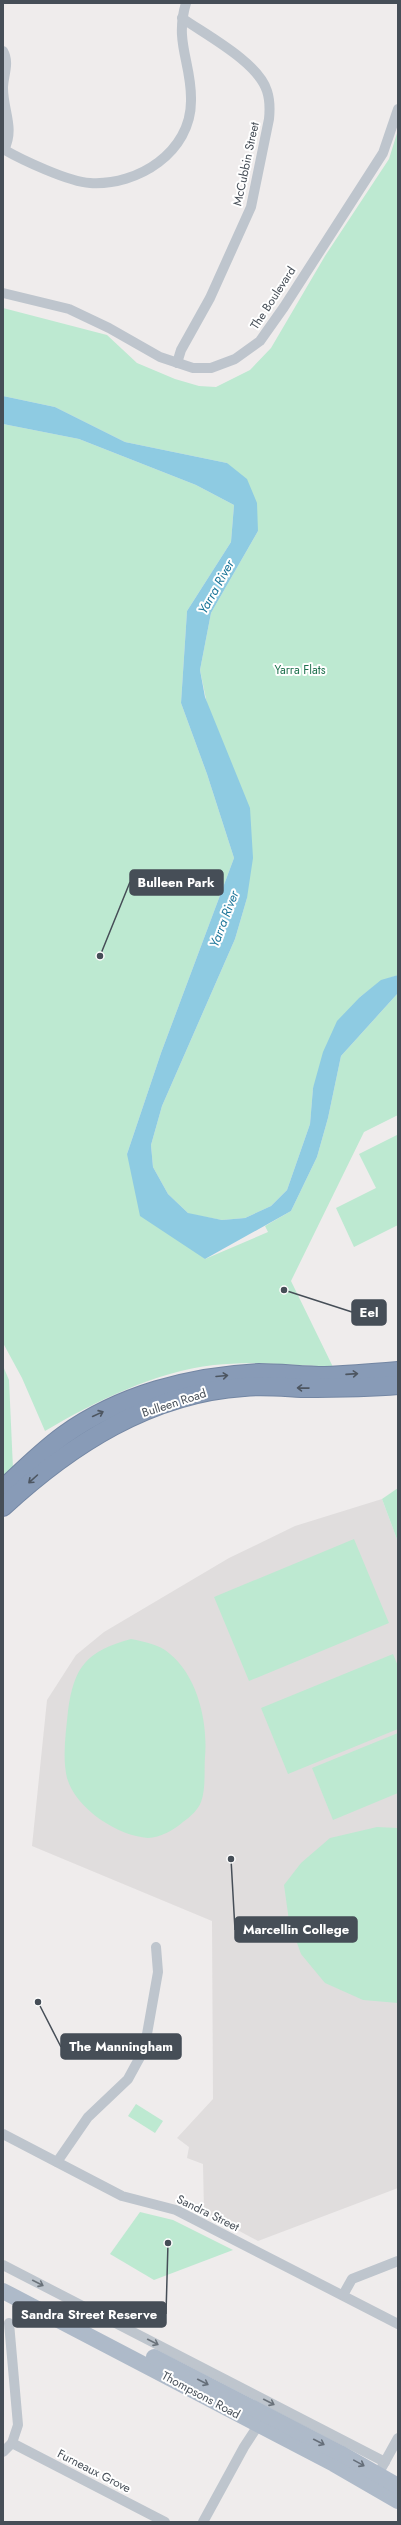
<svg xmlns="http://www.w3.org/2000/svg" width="401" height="2525" viewBox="0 0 401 2525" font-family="Jost,sans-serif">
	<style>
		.education { fill: #e0dddd }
		.green { fill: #bde9d1 }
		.water { fill: #8ecbe2 }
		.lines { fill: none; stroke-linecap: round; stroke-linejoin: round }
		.highway-casing { stroke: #7386a3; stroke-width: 20 }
		.street { stroke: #bec5cd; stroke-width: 10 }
		.primary { stroke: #aebac9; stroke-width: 16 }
		.highway { stroke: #889bb7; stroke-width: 18 }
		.oneway { stroke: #4d5661 }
		.oneway2 { stroke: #6a727a }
		.oneway3 { stroke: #656e79 }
		.labels { text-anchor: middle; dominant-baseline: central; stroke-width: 4; stroke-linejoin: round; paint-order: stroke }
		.street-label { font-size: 12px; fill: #464e57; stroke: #fff }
		.park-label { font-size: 12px; fill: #1f714e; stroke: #fff }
		.water-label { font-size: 13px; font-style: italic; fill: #197498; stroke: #fff }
		.leader { fill: none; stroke: #464e57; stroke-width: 1.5 }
		.callout-dot { fill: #464e57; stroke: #fff; stroke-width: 1.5 }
		.callout { fill: #464e57; stroke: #464e57; stroke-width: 1.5 }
		.callout-label { font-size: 13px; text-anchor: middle; font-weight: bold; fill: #fff }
	</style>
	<rect width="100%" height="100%" fill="#efecec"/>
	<polygon class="education" points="382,1499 398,1542 398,2188 258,2241 204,2212 203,2164 187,2158 189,2147 177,2138 213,2099 212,1921 32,1846 47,1700 76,1655 104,1632 229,1558 295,1526"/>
	<g class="green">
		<polygon points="398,130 398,975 381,981 360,997 313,1088 310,1124 287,1190 271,1206 245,1218 222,1220 189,1214 168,1194 153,1167 151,1145 162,1106 235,939 247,898 200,670 211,613 258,531 227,463 125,442 55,407 3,396 3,308 107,335 137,363 175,379 199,386 216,387 250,370 271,348 325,256 389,159"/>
		<path d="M 3,424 L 79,439 L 196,485 L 234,505 L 231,542 L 187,611 L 181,703 L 207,774 L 234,858 L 161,1053 L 127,1154 L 205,1259 L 268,1232 L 265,1226 L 291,1211 L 317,1157 L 328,1118 L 341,1056 L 398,993 L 398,1115 L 364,1132 L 291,1281 L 333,1367 C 293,1365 253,1361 214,1365 C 155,1372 96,1401 45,1431 L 22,1378 L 3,1343 Z"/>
		<polygon points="397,1135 398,1225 354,1247 336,1208 376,1188 359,1154"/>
		<polygon points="3,1366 9,1380 13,1469 3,1478"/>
		<polygon points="398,1488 398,1542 382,1499"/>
		<polygon points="354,1539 389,1623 249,1681 214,1597"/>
		<path d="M 131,1639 C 145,1642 159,1644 170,1654 C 198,1677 208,1723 205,1757 C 204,1770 206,1789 201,1802 C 198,1810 190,1817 183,1822 C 175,1829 160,1838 148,1838 C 118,1836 76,1809 67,1778 C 62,1757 66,1732 68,1711 C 74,1666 87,1651 131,1639 Z"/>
		<polygon points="393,1654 398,1666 398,1729 288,1774 261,1708"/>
		<polygon points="398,1733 398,1793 333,1820 312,1768"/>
		<polygon points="377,1827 398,1828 398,2003 363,2000 325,1983 301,1954 289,1921 284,1885 301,1863 330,1838"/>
		<polygon points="136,2104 163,2121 155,2133 128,2116"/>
		<polygon points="140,2212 173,2220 233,2250 154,2280 110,2254"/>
	</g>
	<polygon class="water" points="3,396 55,407 125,442 227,463 247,479 257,503 258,531 211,613 200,670 205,697 250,808 253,858 247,898 235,939 162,1106 151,1145 153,1167 168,1194 188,1213 222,1220 245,1218 271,1206 287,1190 310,1124 313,1088 323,1052 337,1021 360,997 381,980 398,975 398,993 341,1056 328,1118 317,1157 291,1211 205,1259 140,1216 127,1154 161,1053 234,858 207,774 181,703 187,611 231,542 234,505 196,485 79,439 3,424"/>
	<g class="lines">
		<g class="highway-casing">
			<g id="highway">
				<path d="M 3,1489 C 23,1470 42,1451 64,1435 C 120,1395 191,1376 259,1373 C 281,1373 303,1376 325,1376 C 349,1375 374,1373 398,1371"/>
				<path d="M 3,1507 C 70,1445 150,1393 244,1387 C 263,1385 282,1387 301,1388 C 334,1388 366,1388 398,1385"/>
			</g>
		</g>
		<g class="street">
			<path d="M 3,51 C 10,63 3,76 3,88 C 3,111 15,128 4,150"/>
			<path d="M 3,149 C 22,160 69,182 90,183 C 138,186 191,152 191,101 C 192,63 174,43 186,3"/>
			<polyline points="3,293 69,309 109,328 160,357 193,368 211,368 235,359 260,341 284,307 383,153 398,109"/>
			<path d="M 177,363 L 181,350 L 210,298 L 251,207 L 269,119 C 270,109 270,100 267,91 C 258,62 206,35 182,18"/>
			<polyline points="3,2134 122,2196 176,2210 398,2324"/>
			<polyline points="57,2162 88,2117 128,2079 140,2057 147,2034 158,1972 156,1947"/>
			<polyline points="3,2265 385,2462"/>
			<polyline points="343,2295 352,2279 398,2261"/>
			<polyline points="12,2443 165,2522"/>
			<polyline points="3,2452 12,2443 18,2425 9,2323"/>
			<polyline points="382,2467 398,2438"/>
			<polyline points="203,2522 244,2447 261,2421"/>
		</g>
		<g class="primary">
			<polyline points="3,2291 334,2464 398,2501"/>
			<polyline points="154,2357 340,2453 398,2486"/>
		</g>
		<use href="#highway" class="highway"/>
	</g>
	<defs><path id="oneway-shaft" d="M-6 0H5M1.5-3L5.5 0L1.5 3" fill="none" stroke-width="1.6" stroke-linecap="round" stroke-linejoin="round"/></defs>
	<g class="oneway">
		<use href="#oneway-shaft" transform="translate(352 1374) rotate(-4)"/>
		<use href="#oneway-shaft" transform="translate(222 1376) rotate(-5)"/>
		<use href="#oneway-shaft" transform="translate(303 1388) rotate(-179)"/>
		<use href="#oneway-shaft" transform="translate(98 1414) rotate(-25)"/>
		<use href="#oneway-shaft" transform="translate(33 1479) rotate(138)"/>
	</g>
	<g class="oneway2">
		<use href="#oneway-shaft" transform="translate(38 2283) rotate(27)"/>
		<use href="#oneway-shaft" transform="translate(153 2342) rotate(27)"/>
		<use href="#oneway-shaft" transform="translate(269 2402) rotate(27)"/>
	</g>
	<g class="oneway3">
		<use href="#oneway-shaft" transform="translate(203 2382) rotate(27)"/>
		<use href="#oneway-shaft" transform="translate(319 2442) rotate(27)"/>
		<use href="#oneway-shaft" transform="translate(359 2463) rotate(29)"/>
	</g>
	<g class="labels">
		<g class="street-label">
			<text transform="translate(246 164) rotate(-78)">McCubbin Street</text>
			<text transform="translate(273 298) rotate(-57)">The Boulevard</text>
			<text transform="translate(174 1403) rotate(-18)">Bulleen Road</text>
			<text transform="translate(208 2213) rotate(26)">Sandra Street</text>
			<text transform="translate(201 2395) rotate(28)">Thompsons Road</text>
			<text transform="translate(94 2471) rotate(27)">Furneaux Grove</text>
		</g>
		<g class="park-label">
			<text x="300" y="670">Yarra Flats</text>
		</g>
		<g class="water-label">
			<text transform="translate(216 587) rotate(-61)">Yarra River</text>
			<text transform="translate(224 919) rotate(-69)">Yarra River</text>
		</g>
	</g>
	<path class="leader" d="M100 956L130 882M284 1290L352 1312M231 1859L235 1930M38 2002L61 2047M168 2243L166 2314"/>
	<g class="callout-dot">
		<circle cx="100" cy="956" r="4"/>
		<circle cx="284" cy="1290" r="4"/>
		<circle cx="231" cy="1859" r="4"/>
		<circle cx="38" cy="2002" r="4"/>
		<circle cx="168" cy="2243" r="4"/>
	</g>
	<g class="callout">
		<rect x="130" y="870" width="93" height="25" rx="4"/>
		<rect x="352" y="1300" width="34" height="25" rx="4"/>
		<rect x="235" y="1917" width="122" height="25" rx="4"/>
		<rect x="61" y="2034" width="120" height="25" rx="4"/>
		<rect x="13" y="2302" width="153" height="25" rx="4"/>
	</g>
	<g class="callout-label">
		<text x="176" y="887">Bulleen Park</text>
		<text x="369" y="1317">Eel</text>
		<text x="296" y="1934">Marcellin College</text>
		<text x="121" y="2051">The Manningham</text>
		<text x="89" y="2319">Sandra Street Reserve</text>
	</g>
	<rect width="401" height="2525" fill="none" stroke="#464e57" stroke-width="8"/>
</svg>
